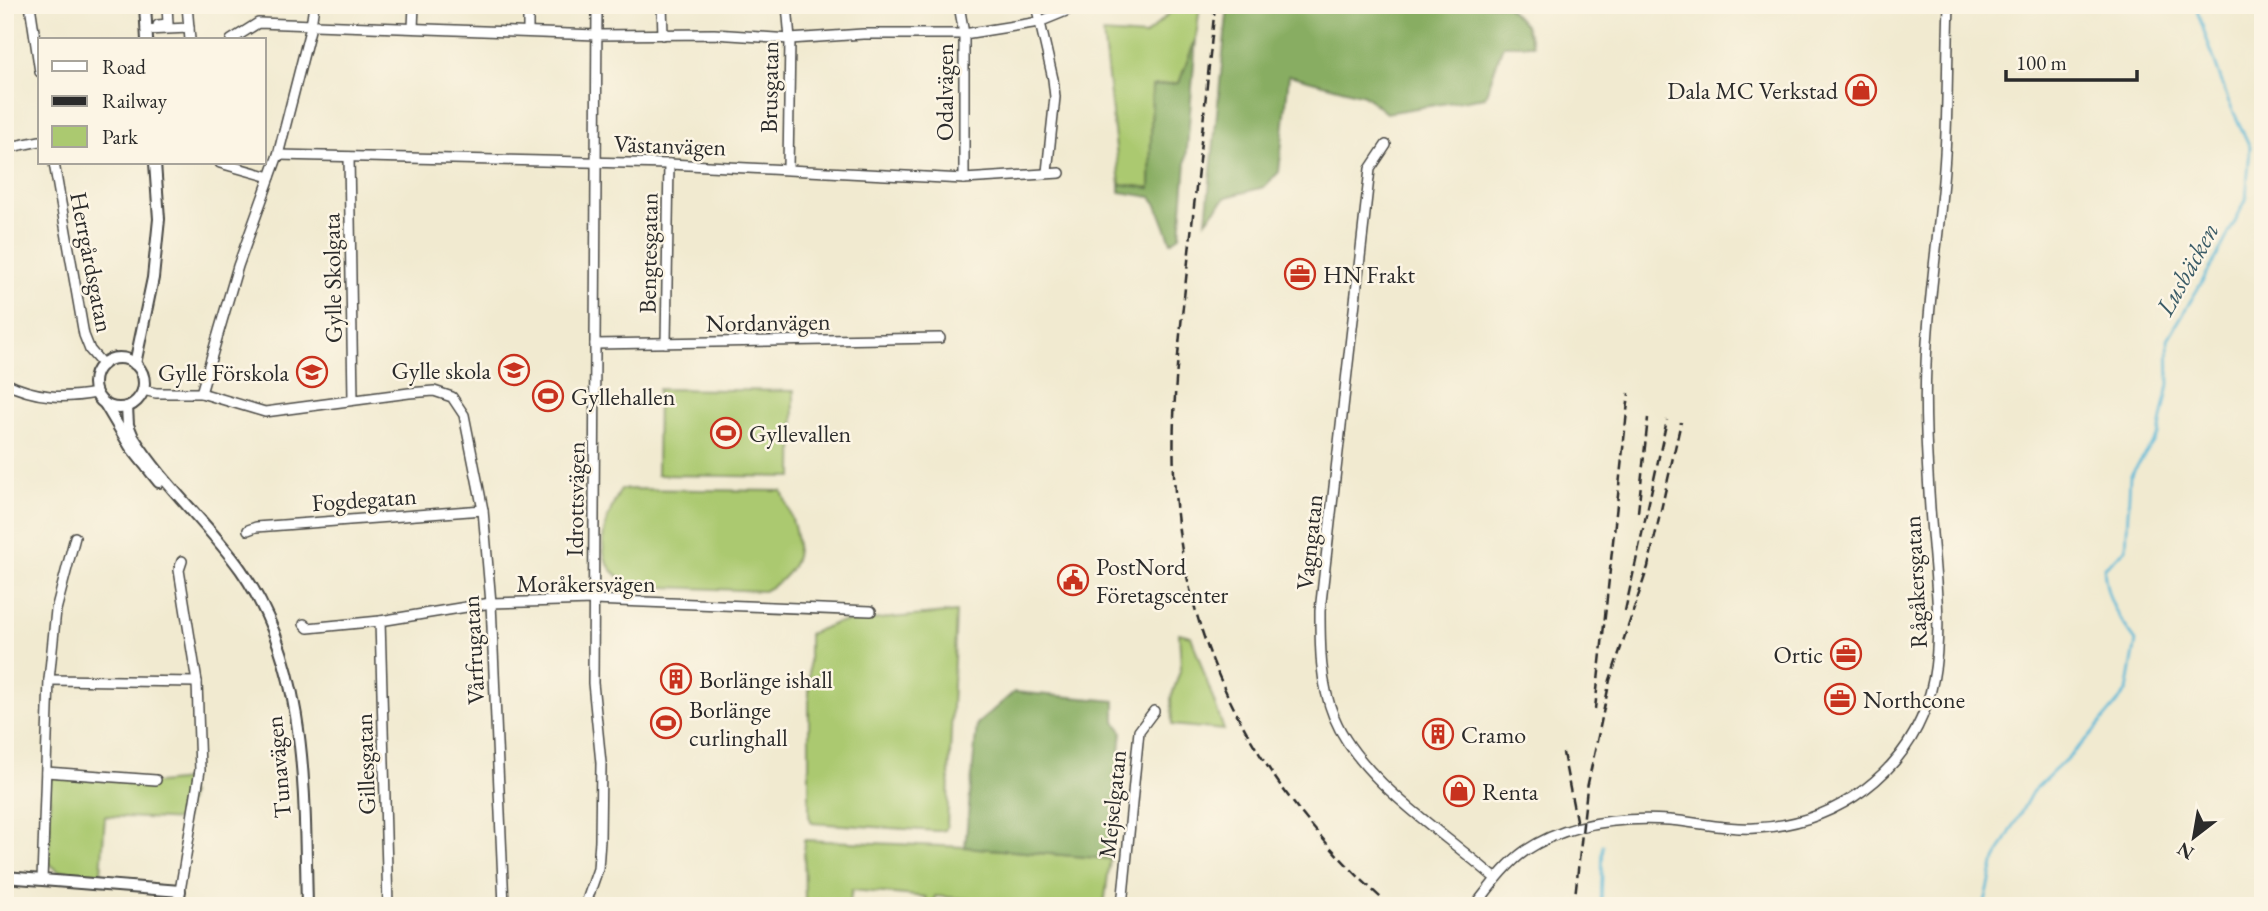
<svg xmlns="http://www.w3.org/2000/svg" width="2268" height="911" viewBox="0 0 2268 911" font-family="'EB Garamond',serif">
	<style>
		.green { fill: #abc970; stroke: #6b7a4e; stroke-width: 2 }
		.forest { fill: #88ad62; stroke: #5a6c46; stroke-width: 2 }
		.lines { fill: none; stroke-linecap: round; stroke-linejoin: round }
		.stream { stroke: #59b7d7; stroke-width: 2.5 }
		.minor-casing { stroke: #494844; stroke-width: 12 }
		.tertiary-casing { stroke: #494844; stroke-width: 14 }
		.minor { stroke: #fff; stroke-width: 9 }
		.tertiary { stroke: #fff; stroke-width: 10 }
		.rail { stroke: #2b2b2b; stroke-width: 2.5; stroke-dasharray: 10 5; stroke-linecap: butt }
		.labels { text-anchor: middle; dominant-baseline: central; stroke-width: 5; stroke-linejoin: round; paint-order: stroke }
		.street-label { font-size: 24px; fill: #2b2b2b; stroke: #fcf5e5 }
		.poi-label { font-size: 24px; fill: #2b2b2b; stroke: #fcf5e5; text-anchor: start }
		.water-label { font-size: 26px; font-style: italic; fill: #3b5c67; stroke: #fcf5e5 }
	</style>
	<rect width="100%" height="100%" fill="#fcf5e5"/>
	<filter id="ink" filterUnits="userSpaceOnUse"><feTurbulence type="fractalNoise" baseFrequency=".0143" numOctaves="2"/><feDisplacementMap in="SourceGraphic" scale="14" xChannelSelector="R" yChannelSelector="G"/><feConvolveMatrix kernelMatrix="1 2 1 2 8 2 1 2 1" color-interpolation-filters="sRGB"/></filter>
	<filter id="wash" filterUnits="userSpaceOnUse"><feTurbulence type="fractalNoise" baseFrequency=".00686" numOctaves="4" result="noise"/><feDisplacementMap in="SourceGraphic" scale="28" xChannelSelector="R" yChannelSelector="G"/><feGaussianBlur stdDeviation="1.57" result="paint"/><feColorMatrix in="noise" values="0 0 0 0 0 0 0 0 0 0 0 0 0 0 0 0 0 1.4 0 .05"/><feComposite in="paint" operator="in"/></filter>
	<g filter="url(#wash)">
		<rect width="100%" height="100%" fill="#f1ead0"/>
		<g class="green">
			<polygon points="1178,5 1200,5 1196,38 1179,83 1152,86 1150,188 1120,184 1103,33 1145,36"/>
			<polygon points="658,389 794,391 793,477 657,475"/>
			<path d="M 621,489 L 782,491 C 797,533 813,566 764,591 L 639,586 C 586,570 602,524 621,489 Z"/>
			<polygon points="956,612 947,826 945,830 937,831 812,823 809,816 809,634 836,623"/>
			<polygon points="1179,633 1191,636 1224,730 1172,725 1171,698 1181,668"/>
			<polygon points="50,776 158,783 188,780 186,789 190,794 184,820 105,816 101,874 58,871 49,863"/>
			<polygon points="804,840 965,847 1110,859 1104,906 1044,906 935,896 934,906 926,906 926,897 852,890 849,905 805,903"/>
		</g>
		<g class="forest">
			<polygon points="1228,5 1506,5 1525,25 1533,45 1503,45 1485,97 1386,113 1364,95 1289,75 1279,172 1264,187 1226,197 1206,221"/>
			<polygon points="1196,38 1180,236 1171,242 1156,203 1151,197 1120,192 1120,184 1150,188 1152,86 1179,83"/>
			<polygon points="1014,692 1115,701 1115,722 1122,731 1110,859 965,847 977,724"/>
		</g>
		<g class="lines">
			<g class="stream">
				<polyline points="1601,906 1603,845"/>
				<path d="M 1984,906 L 1995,860 L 2032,792 L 2087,739 L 2127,691 L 2136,641 C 2117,616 2106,600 2104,568 L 2126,549 L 2130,476 L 2159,434 L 2169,384 L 2168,339 L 2216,258 L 2246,200 L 2250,147 L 2228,100 L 2195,5"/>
			</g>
		</g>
	</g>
	<g filter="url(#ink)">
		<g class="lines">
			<g class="minor-casing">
				<g id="minor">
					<polyline points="30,5 40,72"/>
					<polyline points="187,5 190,40"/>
					<polyline points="528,5 528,32"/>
					<polyline points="662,5 663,35"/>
					<polyline points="787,5 790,39 788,168"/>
					<polyline points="959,5 964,34 964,179"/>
					<polyline points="1036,5 1053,79 1055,97 1047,172"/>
					<polyline points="158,25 168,24 167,5"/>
					<polyline points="413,28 414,5"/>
					<polyline points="146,30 189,28"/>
					<polyline points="231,40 258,23 597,35 714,34 790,39 863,34 964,34 1039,22 1066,11 1073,5"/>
					<path d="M 1386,145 L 1370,169 L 1320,611 C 1320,647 1320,683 1334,717 C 1360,781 1445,833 1496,879"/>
					<polyline points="5,148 40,141"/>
					<polyline points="278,155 669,164 964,179 1060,173"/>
					<polyline points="349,157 353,399"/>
					<polyline points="54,163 84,335 90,350 103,365"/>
					<polyline points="220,163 270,177"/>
					<polyline points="666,343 669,164"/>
					<polyline points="595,344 940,338"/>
					<path d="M 5,383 C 36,398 63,399 96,393"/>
					<polyline points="143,390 156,393 201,393 265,412 409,393 434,391 452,397 464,415 483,510 491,603 504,906"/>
					<polyline points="201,393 238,266 278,155 311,26 314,5"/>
					<polyline points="248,530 256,527 483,510"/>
					<polyline points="380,621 388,906"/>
					<polyline points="304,624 308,628 380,621 491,603 593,600 871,611"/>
					<polyline points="49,680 197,682"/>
					<polyline points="46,772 156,780"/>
					<polyline points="42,880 49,680 56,610 75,537"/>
					<polyline points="180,891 200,770 197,682 179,570 182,561"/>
					<polyline points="585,906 598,869 600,840 601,763 593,683 597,5"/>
					<polyline points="1122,906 1139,731 1154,711"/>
					<path d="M 1475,906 C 1490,887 1505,865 1525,851 C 1567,823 1620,817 1669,820 C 1697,822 1727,830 1755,828 C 1795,826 1833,813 1865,789 C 1961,716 1937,612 1930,508 C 1927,461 1924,412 1926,365 C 1928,295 1941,225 1945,154 C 1948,105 1947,55 1949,5"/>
				</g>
			</g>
			<g class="tertiary-casing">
				<g id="tertiary">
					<polyline points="145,5 147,40"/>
					<circle cx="119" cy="383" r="25"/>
					<polyline points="135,364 153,278 159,219 155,163"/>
					<polyline points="105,404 130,446 159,482"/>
					<path d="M 127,407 L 128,425 L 133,437 C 163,485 208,523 241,570 C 309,667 304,793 307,906"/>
					<polyline points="5,877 180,891 177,906"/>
				</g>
			</g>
			<use href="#minor" class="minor"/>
			<use href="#tertiary" class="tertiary"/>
			<g class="rail">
				<path d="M 1215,5 C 1207,88 1198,170 1189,252 C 1181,326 1171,400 1174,474 C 1181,649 1261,792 1390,906"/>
				<polyline points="1638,512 1648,418"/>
				<polyline points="1625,611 1667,420"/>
				<polyline points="1595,709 1629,393"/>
				<polyline points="1563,753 1577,825"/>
				<polyline points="1574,906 1587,788 1610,680 1648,567 1681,422"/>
			</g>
		</g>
	</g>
	<defs>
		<g id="shop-ring" transform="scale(1.575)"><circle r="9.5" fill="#fcf5e5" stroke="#c8321e" stroke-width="1.5"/><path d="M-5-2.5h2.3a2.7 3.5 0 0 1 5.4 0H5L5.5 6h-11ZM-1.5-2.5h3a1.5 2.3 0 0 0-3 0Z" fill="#c8321e"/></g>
		<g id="office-ring" transform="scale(1.575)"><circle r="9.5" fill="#fcf5e5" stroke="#c8321e" stroke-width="1.5"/><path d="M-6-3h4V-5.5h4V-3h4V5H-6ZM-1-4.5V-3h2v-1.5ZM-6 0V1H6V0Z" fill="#c8321e"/></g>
		<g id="school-ring" transform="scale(1.575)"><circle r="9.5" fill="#fcf5e5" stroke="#c8321e" stroke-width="1.5"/><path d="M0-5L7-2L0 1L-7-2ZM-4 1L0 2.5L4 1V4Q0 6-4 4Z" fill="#c8321e"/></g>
		<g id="stadium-ring" transform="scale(1.575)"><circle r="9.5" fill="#fcf5e5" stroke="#c8321e" stroke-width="1.5"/><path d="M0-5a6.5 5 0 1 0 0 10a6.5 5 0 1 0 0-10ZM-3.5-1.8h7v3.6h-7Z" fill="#c8321e"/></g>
		<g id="civic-ring" transform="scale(1.575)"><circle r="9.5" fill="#fcf5e5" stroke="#c8321e" stroke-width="1.5"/><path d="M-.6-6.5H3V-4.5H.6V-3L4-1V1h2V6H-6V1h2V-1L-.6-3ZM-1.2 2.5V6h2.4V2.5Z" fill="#c8321e"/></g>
		<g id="building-ring" transform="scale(1.575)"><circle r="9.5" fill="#fcf5e5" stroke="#c8321e" stroke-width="1.5"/><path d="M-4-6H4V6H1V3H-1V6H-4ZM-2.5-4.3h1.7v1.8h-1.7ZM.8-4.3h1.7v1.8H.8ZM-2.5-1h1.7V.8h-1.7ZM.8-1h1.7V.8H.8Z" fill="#c8321e"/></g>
	</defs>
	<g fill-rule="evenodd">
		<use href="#shop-ring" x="1861" y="90"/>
		<use href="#office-ring" x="1300" y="274"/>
		<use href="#school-ring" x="514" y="370"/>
		<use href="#school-ring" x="312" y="372"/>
		<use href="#stadium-ring" x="548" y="396"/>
		<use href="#stadium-ring" x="726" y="433"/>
		<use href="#civic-ring" x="1073" y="580"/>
		<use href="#office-ring" x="1846" y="654"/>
		<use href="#building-ring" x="676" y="679"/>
		<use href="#office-ring" x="1840" y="699"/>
		<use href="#stadium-ring" x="666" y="723"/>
		<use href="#building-ring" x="1438" y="734"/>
		<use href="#shop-ring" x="1459" y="791"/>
	</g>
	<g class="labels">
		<g class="street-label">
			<text transform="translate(769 87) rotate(-89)">Brusgatan</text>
			<text transform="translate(944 92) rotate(-90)">Odalvägen</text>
			<text transform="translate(670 145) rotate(2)">Västanvägen</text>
			<text transform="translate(648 253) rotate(-89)">Bengtesgatan</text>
			<text transform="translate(92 262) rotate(79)">Herrgårdsgatan</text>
			<text transform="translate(332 278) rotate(-91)">Gylle Skolgata</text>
			<text transform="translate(768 322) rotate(-1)">Nordanvägen</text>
			<text transform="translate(364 499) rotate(-4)">Fogdegatan</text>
			<text transform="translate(575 499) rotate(-89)">Idrottsvägen</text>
			<text transform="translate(1309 542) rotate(-84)">Vagngatan</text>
			<text transform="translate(1915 582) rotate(-93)">Rågåkersgatan</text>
			<text x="586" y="583">Moråkersvägen</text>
			<text transform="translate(473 650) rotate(-93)">Vårfrugatan</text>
			<text transform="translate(365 764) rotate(-92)">Gillesgatan</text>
			<text transform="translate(278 767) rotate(-95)">Tunavägen</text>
			<text transform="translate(1112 804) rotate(-84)">Mejselgatan</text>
		</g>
		<g class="poi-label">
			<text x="1838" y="90" text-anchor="end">Dala MC Verkstad</text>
			<text x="1323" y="274">HN Frakt</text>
			<text x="491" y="370" text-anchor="end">Gylle skola</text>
			<text x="289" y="372" text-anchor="end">Gylle Förskola</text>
			<text x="571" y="396">Gyllehallen</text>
			<text x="749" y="433">Gyllevallen</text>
			<text x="1096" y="566">PostNord<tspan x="1096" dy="28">Företagscenter</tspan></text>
			<text x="1823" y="654" text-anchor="end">Ortic</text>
			<text x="699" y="679">Borlänge ishall</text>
			<text x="1863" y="699">Northcone</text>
			<text x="689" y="709">Borlänge<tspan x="689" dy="28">curlinghall</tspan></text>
			<text x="1461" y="734">Cramo</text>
			<text x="1482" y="791">Renta</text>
		</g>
		<g class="water-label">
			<text transform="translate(2187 269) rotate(-61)">Lusbäcken</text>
		</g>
	</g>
	<rect width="2268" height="911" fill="none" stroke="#fcf5e5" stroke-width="28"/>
	<rect x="38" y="38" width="228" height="126" fill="#fcf5e5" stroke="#a8a49b" stroke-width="2"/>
	<rect x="52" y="61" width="35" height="10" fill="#ffffff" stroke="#a8a49b" stroke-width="2"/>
	<text x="102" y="74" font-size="21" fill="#2b2b2b">Road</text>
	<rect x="52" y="96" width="35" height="10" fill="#2b2b2b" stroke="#a8a49b" stroke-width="2"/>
	<text x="102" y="108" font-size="21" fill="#2b2b2b">Railway</text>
	<rect x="52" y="126" width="35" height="21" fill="#abc970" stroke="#a8a49b" stroke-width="2"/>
	<text x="102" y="144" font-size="21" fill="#2b2b2b">Park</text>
	<g transform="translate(2194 837) rotate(211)" stroke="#fcf5e5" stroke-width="5" paint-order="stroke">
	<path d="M0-5L12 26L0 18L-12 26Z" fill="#2b2b2b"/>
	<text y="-10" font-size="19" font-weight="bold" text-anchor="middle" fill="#2b2b2b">N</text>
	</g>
	<path d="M2006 70v10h131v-10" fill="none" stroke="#2b2b2b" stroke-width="3.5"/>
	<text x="2016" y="70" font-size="21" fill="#2b2b2b" stroke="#fcf5e5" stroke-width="5" paint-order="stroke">100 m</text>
</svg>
